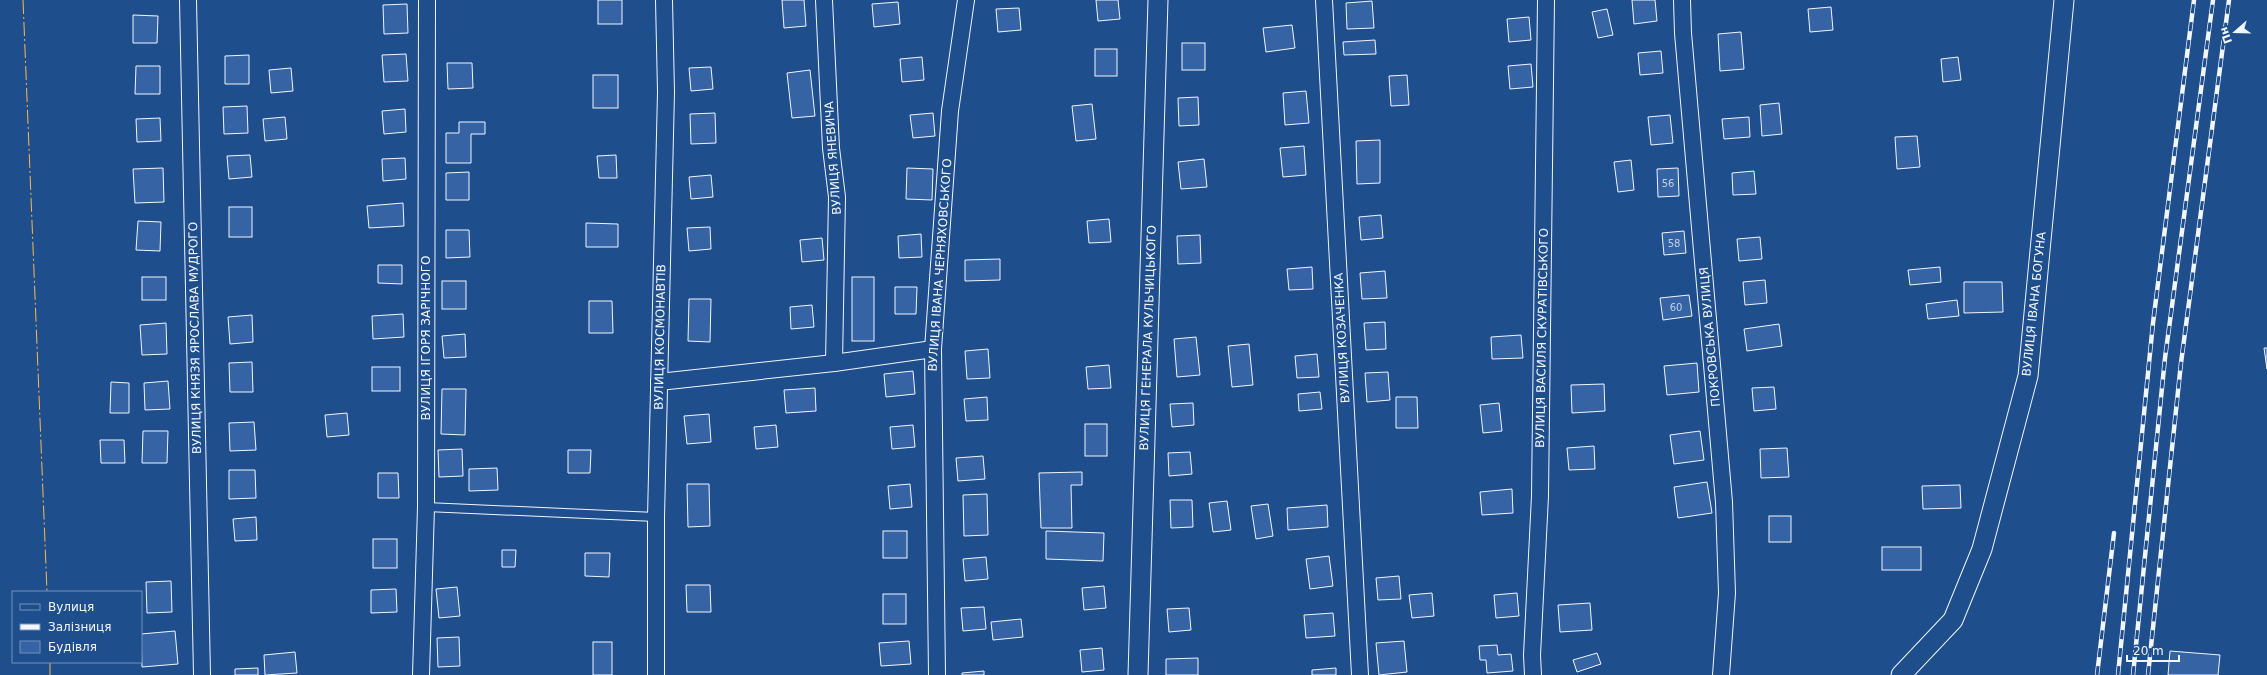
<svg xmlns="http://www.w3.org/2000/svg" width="2267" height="675" viewBox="0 0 2267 675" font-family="'DejaVu Sans',sans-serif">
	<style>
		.building { fill: #3563a3; stroke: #f2f6ff }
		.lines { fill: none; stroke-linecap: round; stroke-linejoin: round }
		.service-casing { stroke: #f2f6ff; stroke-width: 10 }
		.minor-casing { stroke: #f2f6ff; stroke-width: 18 }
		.tertiary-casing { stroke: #f2f6ff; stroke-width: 21 }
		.service { stroke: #1f4e8c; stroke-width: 8 }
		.minor { stroke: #1f4e8c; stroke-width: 16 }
		.tertiary { stroke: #1f4e8c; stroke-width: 19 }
		.rail-casing { stroke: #f2f6ff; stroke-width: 4.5 }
		.rail { stroke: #1f4e8c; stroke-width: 3; stroke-dasharray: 9; stroke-linecap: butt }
		.power { stroke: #ffb74d; stroke-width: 1; stroke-dasharray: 14 3 2 3; stroke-linecap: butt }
		.labels { text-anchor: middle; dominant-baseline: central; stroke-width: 3; stroke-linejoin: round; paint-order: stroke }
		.number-label { font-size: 10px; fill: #c3d1e8 }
		.street-label { font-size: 12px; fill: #f2f6ff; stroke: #1f4e8c }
	</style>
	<rect width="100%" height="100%" fill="#1f4e8c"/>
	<g class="building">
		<rect x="598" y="0" width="24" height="24"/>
		<polygon points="782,0 804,0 806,26 784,28"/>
		<polygon points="1096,0 1118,0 1120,19 1098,21"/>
		<polygon points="1632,0 1655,0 1657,21 1634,24"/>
		<polygon points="1372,1 1374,28 1347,29 1346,3"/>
		<polygon points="898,2 900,24 874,27 872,4"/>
		<polygon points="407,4 408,33 384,34 383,5"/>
		<polygon points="1831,7 1833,30 1810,32 1808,9"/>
		<polygon points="1019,8 1021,30 998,32 996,9"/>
		<polygon points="1607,9 1613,35 1598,38 1592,12"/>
		<polygon points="133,15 158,16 157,43 133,43"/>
		<polygon points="1529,17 1531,40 1509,42 1507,19"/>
		<polygon points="1292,25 1295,48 1266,52 1263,28"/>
		<polygon points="1741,32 1744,69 1720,71 1718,34"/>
		<polygon points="1375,40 1376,54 1344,55 1343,42"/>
		<rect x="1182" y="43" width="23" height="27"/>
		<rect x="1095" y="49" width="22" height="27"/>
		<polygon points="1661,51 1663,73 1640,75 1638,53"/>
		<polygon points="406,54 408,81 384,82 382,55"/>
		<polygon points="249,55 249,84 225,84 225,56"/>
		<polygon points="922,57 924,80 902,82 900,59"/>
		<polygon points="1958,57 1961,80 1943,82 1941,59"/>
		<polygon points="447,63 472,63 473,88 448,89"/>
		<polygon points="1531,64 1533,87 1510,89 1508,66"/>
		<polygon points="136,66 160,66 160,94 135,94"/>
		<polygon points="711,67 713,89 691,91 689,68"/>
		<polygon points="291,68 293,91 271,93 269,70"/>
		<polygon points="810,70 815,116 792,118 787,73"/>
		<rect x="593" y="75" width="25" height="33"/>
		<polygon points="1407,75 1409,105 1391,106 1389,76"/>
		<polygon points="1306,91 1309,123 1285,125 1283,93"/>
		<polygon points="1198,97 1199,125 1179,126 1178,98"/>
		<polygon points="1779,103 1782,134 1762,136 1760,105"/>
		<polygon points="1092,104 1096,139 1076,141 1072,106"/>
		<polygon points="247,106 248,133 224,134 223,107"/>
		<polygon points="405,109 406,132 384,134 382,111"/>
		<polygon points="715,113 716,143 691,144 690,114"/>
		<polygon points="933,113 935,136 913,138 910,115"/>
		<polygon points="1670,115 1673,143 1651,145 1648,117"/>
		<polygon points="285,117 287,139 265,141 263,119"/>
		<polygon points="1749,117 1750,137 1724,139 1722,119"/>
		<polygon points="160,118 161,141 137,142 136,119"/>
		<polygon points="459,122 485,122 485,134 471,134 471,163 446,163 446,133 459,133"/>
		<polygon points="1917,136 1920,167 1897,169 1895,137"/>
		<polygon points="1380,140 1380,183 1357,184 1356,141"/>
		<polygon points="1304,146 1306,175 1283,177 1280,148"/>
		<polygon points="250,155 252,177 229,179 227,156"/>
		<polygon points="616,155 617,178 599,178 597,156"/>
		<polygon points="405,158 406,179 383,181 382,159"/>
		<polygon points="1204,159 1207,187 1181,189 1178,162"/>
		<polygon points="1631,160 1634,190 1618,192 1614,162"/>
		<polygon points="163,168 164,202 135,203 133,169"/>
		<polygon points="907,168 933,169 932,200 906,199"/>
		<polygon points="1678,168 1679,196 1658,197 1657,169"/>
		<polygon points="1754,171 1756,194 1733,195 1732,173"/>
		<polygon points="469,172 469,200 446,200 446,173"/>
		<polygon points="711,175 713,197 691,199 689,177"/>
		<polygon points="403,203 404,226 369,228 367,206"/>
		<rect x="229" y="207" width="23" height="30"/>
		<polygon points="1381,215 1383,238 1361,240 1359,217"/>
		<polygon points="1109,219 1111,242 1089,243 1087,221"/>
		<polygon points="138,221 161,222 160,251 136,250"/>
		<polygon points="586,223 618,224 618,247 586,247"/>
		<polygon points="710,227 711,249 689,251 687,228"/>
		<polygon points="446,230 469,230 470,257 446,258"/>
		<polygon points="1684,231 1686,253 1664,255 1662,233"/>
		<polygon points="921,234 922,257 899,258 898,236"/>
		<polygon points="1200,235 1201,263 1178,264 1177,236"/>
		<polygon points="1760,237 1762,259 1739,261 1737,239"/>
		<polygon points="822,238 824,260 802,262 800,240"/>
		<polygon points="1000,259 1000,280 965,281 965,260"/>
		<polygon points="378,265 402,265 402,284 378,283"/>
		<polygon points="1312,267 1313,289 1289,290 1287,269"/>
		<polygon points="1940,267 1941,282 1910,285 1908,270"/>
		<polygon points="1385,271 1387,298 1362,299 1360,273"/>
		<rect x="142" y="277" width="24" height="23"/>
		<rect x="852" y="277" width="22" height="64"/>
		<polygon points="1765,280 1767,303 1745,305 1743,282"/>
		<rect x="442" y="281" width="24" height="28"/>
		<polygon points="1964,282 2002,282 2003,312 1964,313"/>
		<polygon points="895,287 917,287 916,314 895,314"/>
		<polygon points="1689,295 1692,316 1663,320 1660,298"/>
		<polygon points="689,299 711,299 710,342 688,341"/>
		<polygon points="1957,300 1959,316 1928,319 1926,304"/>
		<polygon points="589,301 612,301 613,333 589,333"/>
		<polygon points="812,305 814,327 791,329 790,307"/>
		<polygon points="403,314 404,337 373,339 372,316"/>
		<polygon points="252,315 253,342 230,344 228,317"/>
		<polygon points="1385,322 1386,349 1366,350 1364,323"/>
		<polygon points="166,323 167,354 142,355 140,325"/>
		<polygon points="1779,324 1782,346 1747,351 1744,329"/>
		<polygon points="465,334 466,357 444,358 442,336"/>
		<polygon points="1521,335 1523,358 1492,359 1491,337"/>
		<polygon points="1196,337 1200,375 1177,377 1174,339"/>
		<polygon points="1249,344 1253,385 1232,387 1228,346"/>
		<polygon points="2264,348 2267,348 2267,369"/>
		<polygon points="988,349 990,378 967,379 965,351"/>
		<polygon points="1317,354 1319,377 1297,378 1295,356"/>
		<polygon points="252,362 253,392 230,392 229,363"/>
		<polygon points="1697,363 1699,392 1667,395 1664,366"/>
		<polygon points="1109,365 1111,388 1088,389 1086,367"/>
		<rect x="372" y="367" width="28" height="24"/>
		<polygon points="913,371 915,394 886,397 884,374"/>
		<polygon points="1388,372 1390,400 1367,402 1365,373"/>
		<polygon points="168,381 170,409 145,410 144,383"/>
		<polygon points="111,382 129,383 129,413 110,413"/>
		<polygon points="1604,384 1605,411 1572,413 1571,385"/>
		<polygon points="1774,387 1776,409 1754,411 1752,388"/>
		<polygon points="815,388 816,411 786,413 784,390"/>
		<polygon points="442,389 466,389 465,435 441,434"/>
		<polygon points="1320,392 1322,409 1299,411 1298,394"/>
		<polygon points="987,397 988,420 966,421 964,399"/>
		<polygon points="1396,397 1417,397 1418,428 1396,428"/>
		<polygon points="1193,403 1194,425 1172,427 1170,404"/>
		<polygon points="1499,403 1502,431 1483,433 1480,405"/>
		<polygon points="347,413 349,435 327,437 325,415"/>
		<polygon points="709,414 711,442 687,444 684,416"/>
		<polygon points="254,422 256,450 230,451 229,423"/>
		<rect x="1085" y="424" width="22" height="32"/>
		<polygon points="776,425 778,447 756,449 754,427"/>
		<polygon points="913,425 915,447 892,449 890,427"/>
		<polygon points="143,431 168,431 167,463 142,463"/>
		<polygon points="1700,431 1704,460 1674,464 1670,435"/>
		<polygon points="100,440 124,440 125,463 101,463"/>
		<polygon points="1594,446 1595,469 1569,470 1567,448"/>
		<polygon points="1787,448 1789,477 1761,478 1760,449"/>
		<polygon points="462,449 463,476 439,477 438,450"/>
		<polygon points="568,450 591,450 590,473 568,473"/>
		<polygon points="1190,452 1192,474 1169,476 1168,453"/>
		<polygon points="983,456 985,479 958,481 956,458"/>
		<polygon points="497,468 498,490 469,491 469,469"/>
		<polygon points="229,470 255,470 256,498 229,499"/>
		<polygon points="1082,472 1082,485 1071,485 1072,528 1041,528 1039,473"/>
		<polygon points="378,473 398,473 399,498 378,498"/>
		<polygon points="1707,482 1712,513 1678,518 1674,487"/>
		<polygon points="687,484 709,484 710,526 688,527"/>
		<polygon points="910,484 912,507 890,509 888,486"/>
		<polygon points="1960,485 1961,508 1923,509 1922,486"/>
		<polygon points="1512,489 1513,513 1482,515 1480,492"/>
		<polygon points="987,494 988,535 964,536 963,495"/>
		<polygon points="1170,500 1192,500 1193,527 1171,528"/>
		<polygon points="1227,501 1231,530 1213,532 1209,503"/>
		<polygon points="1268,504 1273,536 1256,539 1251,506"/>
		<polygon points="1327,505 1328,527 1288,530 1287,508"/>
		<rect x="1769" y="516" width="22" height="26"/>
		<polygon points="256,517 257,540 235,541 233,519"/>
		<rect x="883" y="531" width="24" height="27"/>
		<polygon points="1046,531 1104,533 1103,561 1046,559"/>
		<rect x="373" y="539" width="24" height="29"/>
		<rect x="1882" y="547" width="39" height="23"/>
		<polygon points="502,550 516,550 515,567 502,567"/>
		<polygon points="585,553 610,553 609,577 585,576"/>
		<polygon points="1329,556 1333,586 1310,589 1306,559"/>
		<polygon points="986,557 988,579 965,581 963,559"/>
		<polygon points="1399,576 1401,599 1378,600 1376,578"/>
		<polygon points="171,581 172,612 147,613 146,582"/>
		<polygon points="686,585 710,585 711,612 687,612"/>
		<polygon points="1104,586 1106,608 1084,610 1082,588"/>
		<polygon points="457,587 460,616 439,618 436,589"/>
		<polygon points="396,589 397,612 371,613 371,590"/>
		<polygon points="1432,593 1434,616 1412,618 1409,595"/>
		<polygon points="1517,593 1519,616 1496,618 1494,595"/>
		<rect x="883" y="594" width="23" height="30"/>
		<polygon points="1590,603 1592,630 1560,632 1558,605"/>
		<polygon points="984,607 986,629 963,631 961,608"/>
		<polygon points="1189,608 1191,630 1169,632 1167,609"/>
		<polygon points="1333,613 1335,636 1306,638 1304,615"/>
		<polygon points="1021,619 1023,637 993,640 991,622"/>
		<polygon points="175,631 178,664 142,667 141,634"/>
		<polygon points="459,637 460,666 438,667 437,638"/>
		<polygon points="909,641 911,664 881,666 879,643"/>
		<polygon points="1404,641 1407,672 1379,675 1376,643"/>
		<rect x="593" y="642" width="19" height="33"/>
		<polygon points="1497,645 1498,655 1511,654 1513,671 1487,673 1486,660 1480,660 1479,646"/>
		<polygon points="1102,648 1104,670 1082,672 1080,650"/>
		<polygon points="2170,651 2220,655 2218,675 2168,675"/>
		<polygon points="295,652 297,673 265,675 264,655"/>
		<polygon points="1597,653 1601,664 1577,672 1573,660"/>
		<polygon points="1198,658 1198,675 1166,675 1166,659"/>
		<polygon points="258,668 258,675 235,675 235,669"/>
		<polygon points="1336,668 1336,675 1312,675 1312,670"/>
		<polygon points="984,671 984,675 962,675 962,673"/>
	</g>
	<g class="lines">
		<g class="service-casing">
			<polyline id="service" points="426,507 656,517"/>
		</g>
		<g class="minor-casing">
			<g id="minor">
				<polyline points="188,0 202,675"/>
				<polyline points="824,0 831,148 837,197 834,363"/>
				<polyline points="1324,0 1360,675"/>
				<polyline points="1682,0 1683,33 1724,502 1727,593 1721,675"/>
				<polyline points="659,382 834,363 933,349"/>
				<polyline points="421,675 426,507 427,0"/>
				<polyline points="656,675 656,517 666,92 664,0"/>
				<polyline points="937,675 933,349 950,111 966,0"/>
				<polyline points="1533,675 1532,655 1540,496 1546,0"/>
			</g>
		</g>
		<g class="tertiary-casing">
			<g id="tertiary">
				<polyline points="1138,675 1158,0"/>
				<polyline points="1901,675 1953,620 1982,549 2028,376 2064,0"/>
			</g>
		</g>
		<use href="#service" class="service"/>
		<use href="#minor" class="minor"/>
		<use href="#tertiary" class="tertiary"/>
		<g class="rail-casing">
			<g id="rail">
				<polyline points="2097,675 2114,533"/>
				<polyline points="2118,675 2153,323 2194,0"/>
				<polyline points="2133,675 2165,358 2213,0"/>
				<polyline points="2148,675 2181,363 2229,0"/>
			</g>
		</g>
		<use href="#rail" class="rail"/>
		<g class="power">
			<polyline points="23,0 47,592"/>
			<polyline points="50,662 50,675"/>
		</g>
	</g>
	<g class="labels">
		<g class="number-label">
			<text x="1668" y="183">56</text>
			<text x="1674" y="243">58</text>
			<text x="1676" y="307">60</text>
		</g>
		<g class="street-label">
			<text transform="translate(833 158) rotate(-94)">ВУЛИЦЯ ЯНЕВИЧА</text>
			<text transform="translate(940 265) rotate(-86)">ВУЛИЦЯ ІВАНА ЧЕРНЯХОВСЬКОГО</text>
			<text transform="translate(2034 304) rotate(-84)">ВУЛИЦЯ ІВАНА БОГУНА</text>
			<text transform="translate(660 337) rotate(-89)">ВУЛИЦЯ КОСМОНАВТІВ</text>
			<text transform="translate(1710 337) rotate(-95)">ПОКРОВСЬКА ВУЛИЦЯ</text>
			<text transform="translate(195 338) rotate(-91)">ВУЛИЦЯ КНЯЗЯ ЯРОСЛАВА МУДРОГО</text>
			<text transform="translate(426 338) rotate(-90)">ВУЛИЦЯ ІГОРЯ ЗАРІЧНОГО</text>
			<text transform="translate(1148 338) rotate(-88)">ВУЛИЦЯ ГЕНЕРАЛА КУЛЬЧИЦЬКОГО</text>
			<text transform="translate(1342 338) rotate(-93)">ВУЛИЦЯ КОЗАЧЕНКА</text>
			<text transform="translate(1542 338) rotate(-89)">ВУЛИЦЯ ВАСИЛЯ СКУРАТІВСЬКОГО</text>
		</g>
	</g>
	<rect x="12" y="591" width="130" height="72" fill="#1f4e8c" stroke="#7391ba"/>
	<rect x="20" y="604" width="20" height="6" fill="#1f4e8c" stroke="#7391ba"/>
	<text x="48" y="611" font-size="12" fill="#f2f6ff">Вулиця</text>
	<rect x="20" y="624" width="20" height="6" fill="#f2f6ff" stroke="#7391ba"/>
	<text x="48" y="631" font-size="12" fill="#f2f6ff">Залізниця</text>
	<rect x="20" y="641" width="20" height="12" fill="#3563a3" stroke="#7391ba"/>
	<text x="48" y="651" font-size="12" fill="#f2f6ff">Будівля</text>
	<g transform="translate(2235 32) rotate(250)" stroke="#1f4e8c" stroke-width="3" paint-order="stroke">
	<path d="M0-3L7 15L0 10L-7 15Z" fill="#f2f6ff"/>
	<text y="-6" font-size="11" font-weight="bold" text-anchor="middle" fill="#f2f6ff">Пн</text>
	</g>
	<path d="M2127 655v6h52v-6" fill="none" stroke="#f2f6ff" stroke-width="2"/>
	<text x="2133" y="655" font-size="12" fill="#f2f6ff" stroke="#1f4e8c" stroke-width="3" paint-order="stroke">20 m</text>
</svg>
